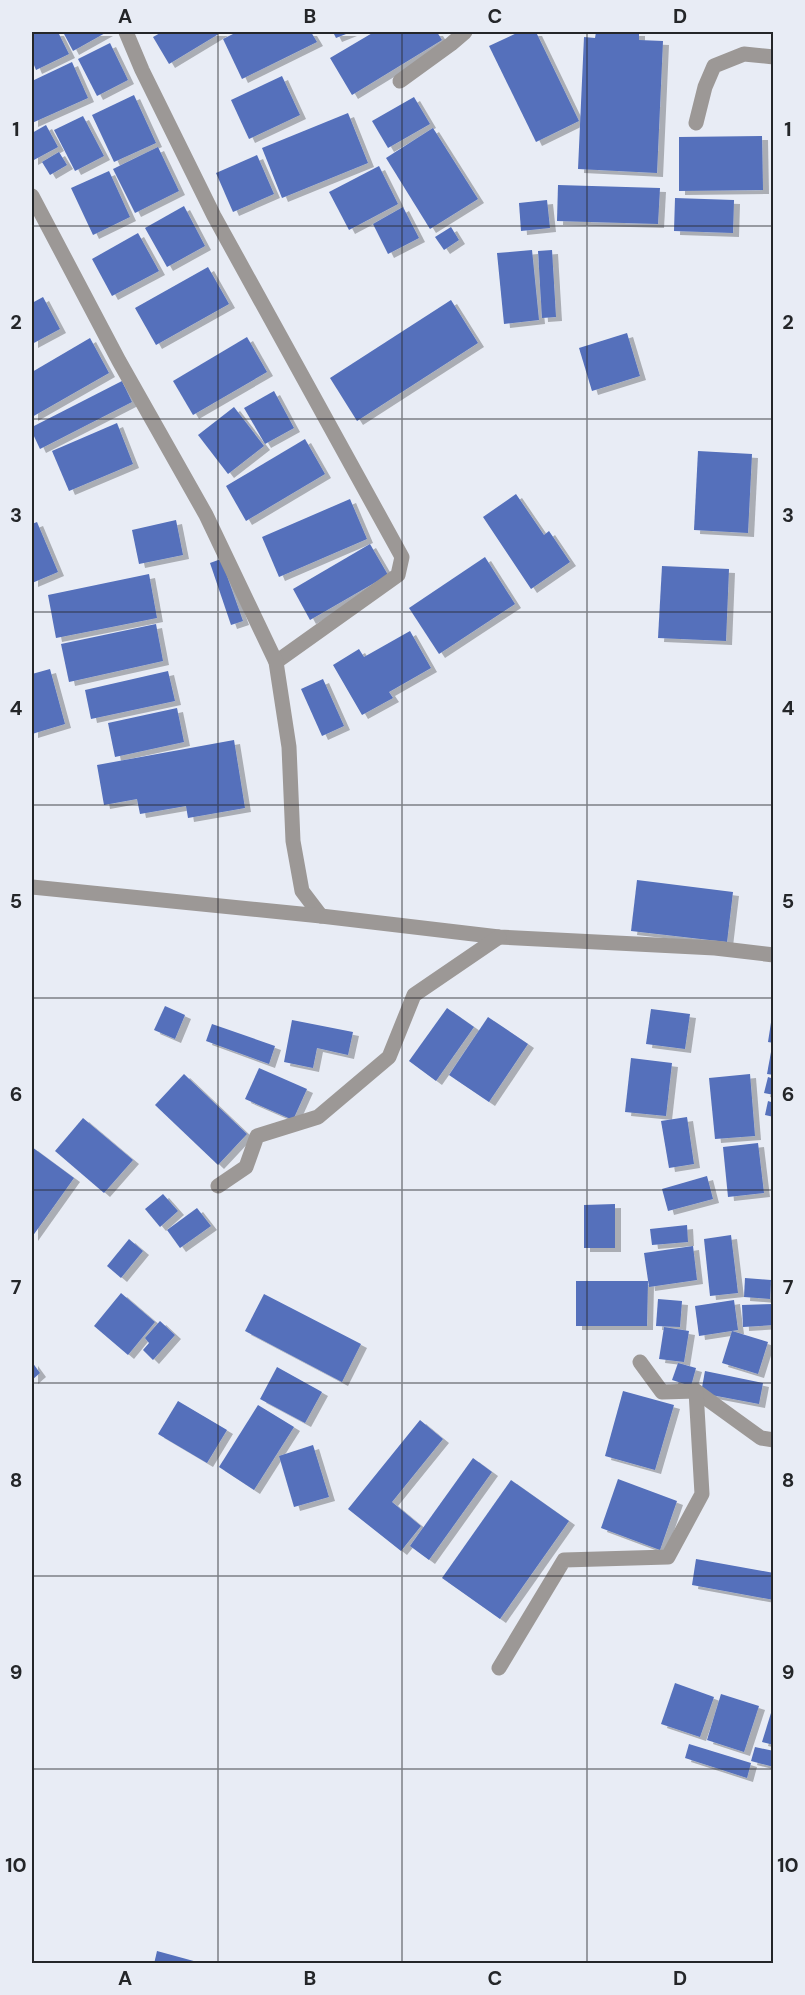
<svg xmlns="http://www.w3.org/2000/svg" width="805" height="1995" viewBox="0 0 805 1995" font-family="'DM Sans',sans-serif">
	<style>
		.building { fill: #5470bb; filter: url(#shadow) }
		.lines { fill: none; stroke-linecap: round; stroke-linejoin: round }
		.street { stroke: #9c9896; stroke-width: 15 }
		.grid { fill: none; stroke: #242629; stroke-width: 1.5; stroke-opacity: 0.55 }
		.neatline { fill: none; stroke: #242629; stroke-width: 2 }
		.grid-label { font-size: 20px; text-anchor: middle; font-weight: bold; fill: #242629 }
	</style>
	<defs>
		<filter id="shadow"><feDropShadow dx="6" dy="4" stdDeviation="0" flood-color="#0004"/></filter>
	</defs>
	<rect width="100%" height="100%" fill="#e8ecf5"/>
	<g class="building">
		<polygon points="32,32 58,32 69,54 36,70 32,60"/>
		<polygon points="63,32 107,32 73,51"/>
		<polygon points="162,32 222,32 169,64 153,37"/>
		<polygon points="237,32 311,32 317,42 242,79 223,39"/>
		<polygon points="333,32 351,32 336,38"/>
		<polygon points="374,32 437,32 442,40 352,95 330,58"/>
		<polygon points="519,32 536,32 579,121 536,142 489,46"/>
		<polygon points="596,32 639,32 639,40 663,41 657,173 578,169 584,37 595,38"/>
		<polygon points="110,43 128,80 97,96 78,59"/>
		<polygon points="72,62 88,98 32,123 32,81"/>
		<polygon points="282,76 300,115 249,139 231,100"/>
		<polygon points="134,95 156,143 114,162 92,115"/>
		<polygon points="414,97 430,124 388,148 372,121"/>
		<polygon points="348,113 368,163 282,198 262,148"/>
		<polygon points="83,116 104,156 75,171 54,130"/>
		<polygon points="46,125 58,147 32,161 32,133"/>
		<polygon points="433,128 478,199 430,229 386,158"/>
		<polygon points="762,136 763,190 679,191 679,137"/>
		<polygon points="158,147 179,191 135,213 113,169"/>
		<polygon points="59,152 67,165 50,175 42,162"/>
		<polygon points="257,155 274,194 233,212 216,173"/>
		<polygon points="379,166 398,204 349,230 329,192"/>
		<polygon points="109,171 130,217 93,235 71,188"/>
		<polygon points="558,185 660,188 658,224 557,221"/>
		<polygon points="675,198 734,200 733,233 674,231"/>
		<polygon points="547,200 550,228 521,231 519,203"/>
		<polygon points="184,206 205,246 167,267 145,228"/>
		<polygon points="403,207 419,238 388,254 373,224"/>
		<polygon points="451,227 459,240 444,250 435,237"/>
		<polygon points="138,233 159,271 112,296 92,259"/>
		<polygon points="532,250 539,320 504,324 497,253"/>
		<polygon points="552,250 556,317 542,318 538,251"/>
		<polygon points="208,267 229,304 156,345 135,308"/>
		<polygon points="43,297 60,329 32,344 32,303"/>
		<polygon points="451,300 478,343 357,421 330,378"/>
		<polygon points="627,333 640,376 592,391 579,348"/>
		<polygon points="247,337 267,372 193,415 173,381"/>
		<polygon points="90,338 109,373 32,417 32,372"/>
		<polygon points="122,381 132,402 40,449 32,432 32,427"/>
		<polygon points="274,391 294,428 265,444 244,408"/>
		<polygon points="234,407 264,446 228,474 198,435"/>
		<polygon points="117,423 133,464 69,491 52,451"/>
		<polygon points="305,439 325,474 246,521 226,486"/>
		<polygon points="698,451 752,454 748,533 694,530"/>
		<polygon points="516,494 544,535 549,531 570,562 531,589 483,517"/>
		<polygon points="350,499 367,539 279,577 262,537"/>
		<polygon points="176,520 183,555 139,564 132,530"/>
		<polygon points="37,522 58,572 32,583 32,524"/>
		<polygon points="370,544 388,575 310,620 293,589"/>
		<polygon points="485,557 515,604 439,654 409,608"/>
		<polygon points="221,559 243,621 231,625 210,563"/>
		<polygon points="662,566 729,569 726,641 658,638"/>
		<polygon points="149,574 157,618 56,638 48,595"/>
		<polygon points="156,624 163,661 69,682 61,644"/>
		<polygon points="410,631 431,668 389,692 393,698 362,715 333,665 359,649 364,657"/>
		<polygon points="50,669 65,724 32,734 32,674"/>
		<polygon points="168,671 175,701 91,719 85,690"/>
		<polygon points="323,679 344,726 322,736 301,689"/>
		<polygon points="177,708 184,742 115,757 108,723"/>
		<polygon points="234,740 245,808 188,818 186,806 140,814 137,799 104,805 97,765"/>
		<polygon points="637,880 733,892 727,942 631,931"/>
		<polygon points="165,1006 185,1015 175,1039 154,1030"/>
		<polygon points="447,1008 474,1027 436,1081 409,1061"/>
		<polygon points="651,1009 690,1014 685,1049 646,1044"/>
		<polygon points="772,1016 774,1016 774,1043 768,1042"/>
		<polygon points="488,1017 528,1044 489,1102 449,1075"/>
		<polygon points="292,1020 353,1032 348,1055 317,1048 313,1068 284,1062"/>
		<polygon points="212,1024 275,1046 269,1064 206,1041"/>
		<polygon points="771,1052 774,1052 774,1075 767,1074"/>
		<polygon points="631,1058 672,1063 666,1116 625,1112"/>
		<polygon points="259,1068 307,1089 293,1120 245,1099"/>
		<polygon points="184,1074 247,1134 218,1165 155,1105"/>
		<polygon points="750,1074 755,1136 715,1139 709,1078"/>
		<polygon points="768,1077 774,1079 774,1095 764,1093"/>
		<polygon points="768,1101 774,1103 774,1117 765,1115"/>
		<polygon points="687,1117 694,1164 669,1168 661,1121"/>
		<polygon points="83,1118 133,1160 104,1193 55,1151"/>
		<polygon points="758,1143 764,1193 728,1197 723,1147"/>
		<polygon points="32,1147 74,1178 32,1237"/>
		<polygon points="707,1176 713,1199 668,1211 662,1189"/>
		<polygon points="163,1194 178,1211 160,1227 145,1209"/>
		<polygon points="615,1204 615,1248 584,1248 584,1205"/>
		<polygon points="197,1208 211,1226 180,1248 167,1230"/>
		<polygon points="687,1225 688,1242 652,1245 650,1229"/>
		<polygon points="731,1235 738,1293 710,1296 704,1239"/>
		<polygon points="129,1239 143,1251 121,1278 107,1266"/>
		<polygon points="693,1246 697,1280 649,1287 644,1253"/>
		<polygon points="745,1278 771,1280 770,1299 744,1297"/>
		<polygon points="576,1281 648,1281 647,1326 576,1326"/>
		<polygon points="121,1293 155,1322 128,1355 94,1326"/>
		<polygon points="264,1294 361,1344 342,1382 245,1331"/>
		<polygon points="658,1299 682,1301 680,1327 656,1326"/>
		<polygon points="734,1300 738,1330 699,1336 695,1306"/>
		<polygon points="774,1304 774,1325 743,1327 742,1305"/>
		<polygon points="160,1321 175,1335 153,1360 143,1350 149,1343 145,1338"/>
		<polygon points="664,1327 689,1331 684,1362 659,1359"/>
		<polygon points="732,1331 768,1342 758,1374 722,1363"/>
		<polygon points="32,1362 40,1373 32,1380"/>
		<polygon points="678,1363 696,1368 691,1386 672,1380"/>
		<polygon points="277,1367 322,1392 305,1423 260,1399"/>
		<polygon points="705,1371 763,1383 759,1404 701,1393"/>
		<polygon points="623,1391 674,1405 655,1470 605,1456"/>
		<polygon points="178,1401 227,1430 207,1463 158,1434"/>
		<polygon points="258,1405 294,1427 254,1490 219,1467"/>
		<polygon points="420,1420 443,1439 392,1502 421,1526 401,1551 348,1509"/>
		<polygon points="313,1445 329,1497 294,1507 279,1456"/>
		<polygon points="473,1458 492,1472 429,1560 410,1546"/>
		<polygon points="618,1479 677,1501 660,1550 601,1528"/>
		<polygon points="511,1480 569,1521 500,1619 442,1578"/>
		<polygon points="696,1559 774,1573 774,1600 692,1585"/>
		<polygon points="675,1683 714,1697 700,1737 661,1724"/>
		<polygon points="721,1694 759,1706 744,1752 707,1740"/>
		<polygon points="771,1713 774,1714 774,1745 762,1742"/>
		<polygon points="689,1744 751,1763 747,1778 685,1758"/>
		<polygon points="755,1747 774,1751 774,1767 751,1761"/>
		<polygon points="157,1951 201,1963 201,1964 154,1964"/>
	</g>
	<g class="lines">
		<g class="street">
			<polyline points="126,32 142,70 214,216 402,557 398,575 276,662"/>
			<polyline points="400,81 451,44 465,32"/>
			<polyline points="696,123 705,87 714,66 744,54 774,57"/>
			<polyline points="32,196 119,361 206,515 276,662 289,747 293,841 302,891 321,916"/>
			<polyline points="32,887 321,916 499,937 715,948 774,955"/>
			<polyline points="218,1186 246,1167 257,1136 318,1117 389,1057 414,995 499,937"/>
			<polyline points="640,1362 662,1392 696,1391 761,1438 774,1440"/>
			<polyline points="499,1668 564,1560 668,1557 702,1494 696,1391"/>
		</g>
	</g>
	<path class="grid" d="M 218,32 L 218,1964M 402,32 L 402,1964M 587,32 L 587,1964M 32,226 L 774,226M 32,419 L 774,419M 32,612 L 774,612M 32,805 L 774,805M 32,998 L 774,998M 32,1190 L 774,1190M 32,1383 L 774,1383M 32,1576 L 774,1576M 32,1769 L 774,1769"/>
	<rect width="805" height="1995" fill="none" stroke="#e8ecf5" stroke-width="66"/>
	<rect x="33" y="33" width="739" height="1929" class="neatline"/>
	<g class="grid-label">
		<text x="125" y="23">A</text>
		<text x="310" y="23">B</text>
		<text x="495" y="23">C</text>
		<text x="680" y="23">D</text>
		<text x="16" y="136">1</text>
		<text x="788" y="136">1</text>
		<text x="16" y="329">2</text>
		<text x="788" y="329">2</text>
		<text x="16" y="522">3</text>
		<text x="788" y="522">3</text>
		<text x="16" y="715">4</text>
		<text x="788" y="715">4</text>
		<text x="16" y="908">5</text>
		<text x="788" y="908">5</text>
		<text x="16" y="1101">6</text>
		<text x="788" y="1101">6</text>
		<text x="16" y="1294">7</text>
		<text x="788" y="1294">7</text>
		<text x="16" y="1487">8</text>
		<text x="788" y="1487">8</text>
		<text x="16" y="1679">9</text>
		<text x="788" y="1679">9</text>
		<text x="16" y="1872">10</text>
		<text x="788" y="1872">10</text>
		<text x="125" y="1985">A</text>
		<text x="310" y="1985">B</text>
		<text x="495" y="1985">C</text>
		<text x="680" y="1985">D</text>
	</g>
</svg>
